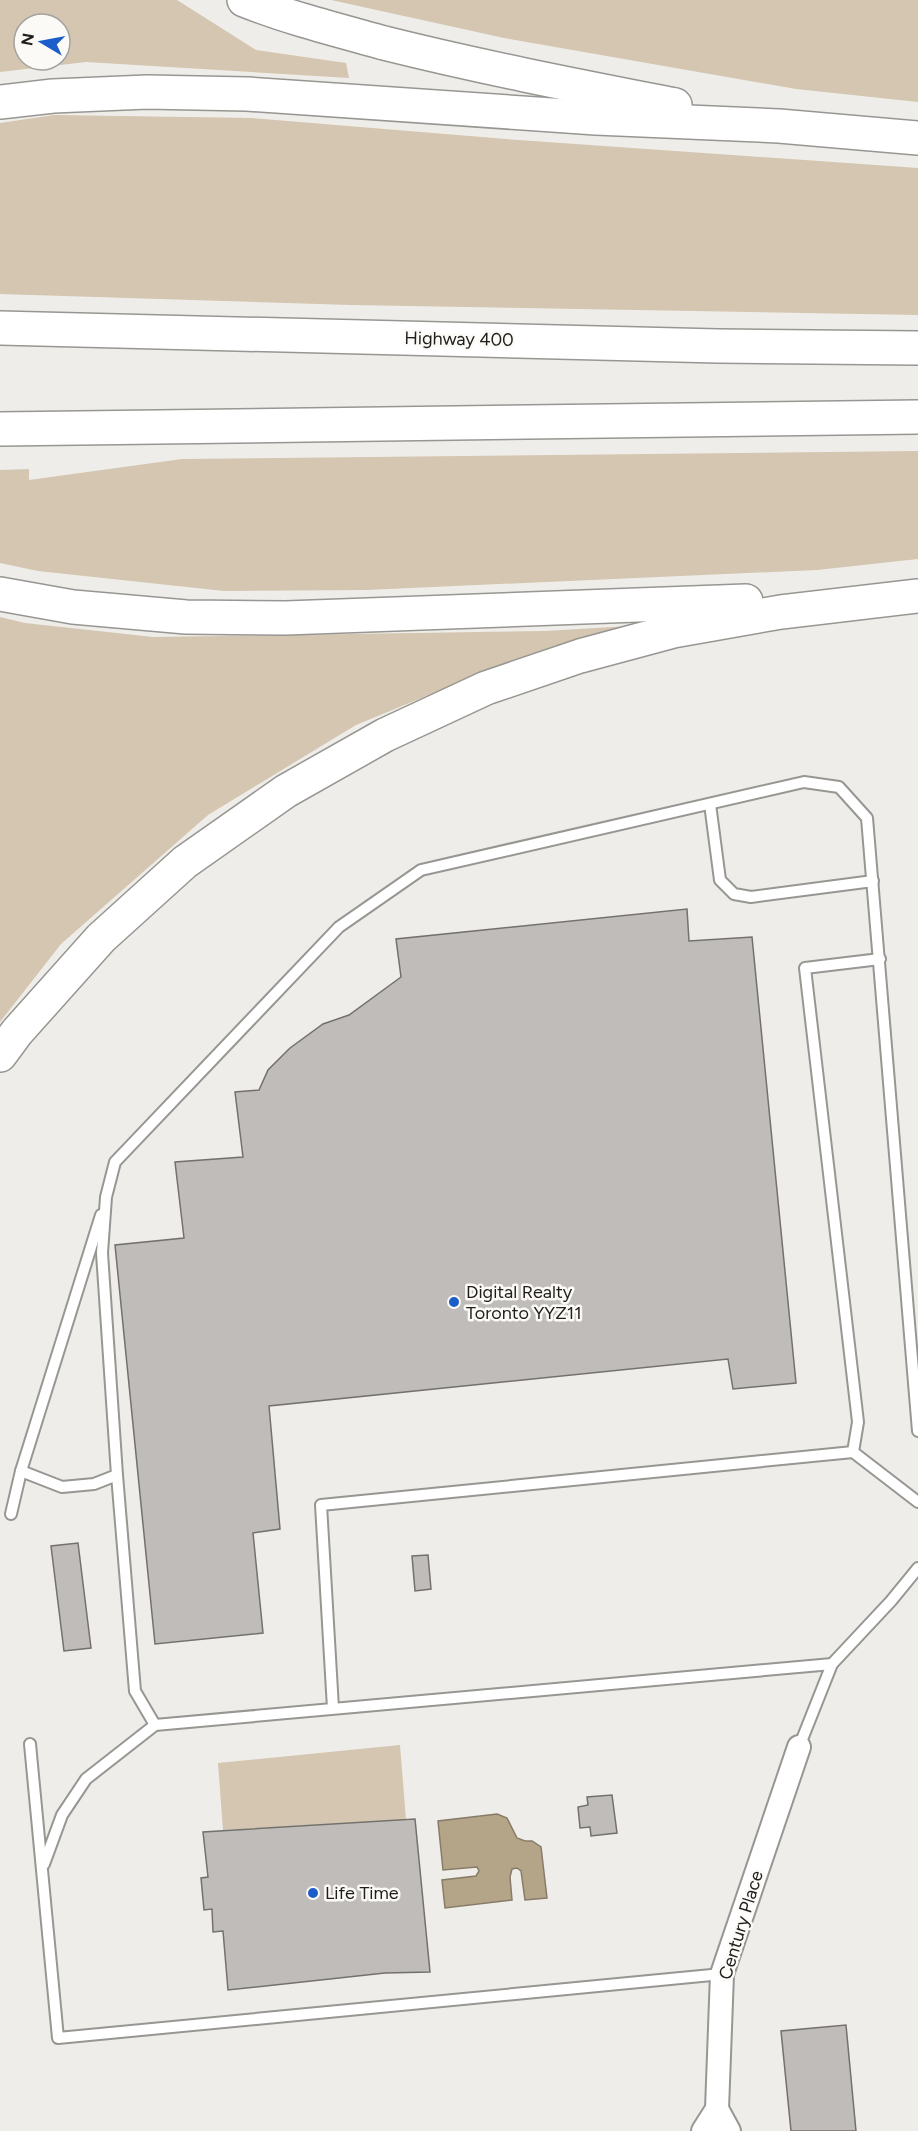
<svg xmlns="http://www.w3.org/2000/svg" width="918" height="2131" viewBox="0 0 918 2131" font-family="Figtree,sans-serif">
	<style>
		.green { fill: #d4c6b0; fill-rule: evenodd }
		.water { fill: #b4a488; stroke: #877c68; stroke-width: 1.5 }
		.building { fill: #bfbcb9; stroke: #73716e; stroke-width: 1.5 }
		.lines { fill: none; stroke-linecap: round; stroke-linejoin: round }
		.service-casing { stroke: #989692; stroke-width: 14 }
		.minor-casing { stroke: #989692; stroke-width: 26 }
		.motorway-casing { stroke: #989692; stroke-width: 36 }
		.service { stroke: #fff; stroke-width: 10 }
		.minor { stroke: #fff; stroke-width: 22 }
		.motorway { stroke: #fff; stroke-width: 33 }
		.poi-dot { fill: #1b5dc9; stroke: #fcfaf6; stroke-width: 2 }
		.labels { text-anchor: middle; dominant-baseline: central; stroke-width: 5; stroke-linejoin: round; paint-order: stroke }
		.street-label { font-size: 18px; fill: #1f1e1d; stroke: #fcfaf6 }
		.poi-label { font-size: 18px; fill: #1f1e1d; stroke: #fcfaf6; text-anchor: start }
	</style>
	<rect width="100%" height="100%" fill="#efede9"/>
	<g class="green">
		<path d="M 0,0 L 177,0 L 256,50 L 346,63 L 349,78 L 86,62 L 0,72 ZM 24,24 L 60,24 L 60,60 L 24,60 Z"/>
		<polygon points="331,0 918,0 918,102 796,89 504,38"/>
		<polygon points="54,115 252,118 506,139 918,168 918,315 351,305 0,294 0,123"/>
		<polygon points="918,451 918,559 817,570 366,590 224,591 38,571 0,563 0,470 29,469 29,480 182,459"/>
		<polygon points="0,617 25,623 153,637 545,631 646,625 594,636 506,663 356,725 208,815 61,944 0,1022"/>
		<polygon points="400,1745 406,1820 223,1830 218,1763"/>
	</g>
	<polygon class="water" points="497,1814 507,1818 517,1838 525,1841 532,1841 541,1847 547,1898 525,1900 521,1871 517,1868 512,1869 510,1877 512,1900 445,1908 442,1880 476,1876 479,1871 477,1867 443,1870 438,1821"/>
	<g class="building">
		<polygon points="687,909 689,941 752,937 796,1383 733,1389 728,1359 269,1406 280,1529 253,1533 263,1633 155,1644 115,1245 184,1238 175,1162 243,1157 235,1092 259,1090 268,1070 290,1048 323,1024 349,1015 401,977 396,939"/>
		<polygon points="78,1543 91,1648 64,1651 51,1546"/>
		<polygon points="428,1555 431,1589 415,1591 412,1556"/>
		<polygon points="612,1795 617,1833 591,1836 590,1827 580,1828 578,1807 588,1805 587,1797"/>
		<polygon points="415,1819 430,1972 385,1973 228,1990 223,1931 213,1932 212,1909 204,1910 201,1878 208,1877 203,1832"/>
		<polygon points="846,2025 856,2131 791,2131 781,2031"/>
	</g>
	<g class="lines">
		<g class="service-casing">
			<g id="service">
				<polyline points="710,804 720,880 734,894 751,897 873,881"/>
				<polyline points="880,959 805,968 858,1422 853,1452 918,1502"/>
				<polyline points="21,1471 62,1487 94,1484 117,1475"/>
				<polyline points="11,1514 21,1471 101,1215"/>
				<polyline points="832,1664 155,1725 135,1691 117,1475 102,1253 106,1197 115,1162 339,927 421,870 804,782 839,787 867,818 918,1431"/>
				<polyline points="333,1708 321,1505 853,1452"/>
				<polyline points="30,1744 58,2038 722,1974"/>
				<polyline points="799,1747 832,1664 891,1601 918,1568"/>
				<polyline points="44,1864 62,1815 86,1779 155,1725"/>
			</g>
		</g>
		<g class="minor-casing">
			<g id="minor">
				<polyline points="717,2109 729,2131"/>
				<polyline points="703,2131 717,2109 722,1974 799,1747"/>
			</g>
		</g>
		<g class="motorway-casing">
			<g id="motorway">
				<path d="M 244,0 C 289,18 337,30 384,43 C 480,67 578,86 675,105"/>
				<polyline points="0,102 53,96 147,92 247,94 596,118 779,126 918,138"/>
				<polyline points="0,328 718,346 918,348"/>
				<polyline points="0,429 918,417"/>
				<polyline points="0,594 73,607 186,617 286,618 746,601"/>
				<polyline points="0,1055 17,1032 101,938 185,862 286,791 385,735 486,688 580,656 673,631 781,612 918,596"/>
			</g>
		</g>
		<use href="#service" class="service"/>
		<use href="#minor" class="minor"/>
		<use href="#motorway" class="motorway"/>
	</g>
	<g class="poi-dot">
		<circle cx="454" cy="1302" r="6"/>
		<circle cx="313" cy="1893" r="6"/>
	</g>
	<g class="labels">
		<g class="street-label">
			<text transform="translate(459 339) rotate(1)">Highway 400</text>
			<text transform="translate(741 1925) rotate(-73)">Century Place</text>
		</g>
		<g class="poi-label">
			<text x="466" y="1292">Digital Realty<tspan x="466" dy="21">Toronto YYZ11</tspan></text>
			<text x="325" y="1893">Life Time</text>
		</g>
	</g>
	<g transform="translate(42 42) rotate(280)"><circle r="28" fill="#fcfaf6" stroke="#a4a29f" stroke-width="1.5"/>
	<path d="M0-4.5L10 22L0 15L-10 22Z" fill="#1b5dc9"/>
	<text y="-9" font-size="16" font-weight="bold" text-anchor="middle" fill="#1f1e1d">N</text>
	</g>
</svg>
